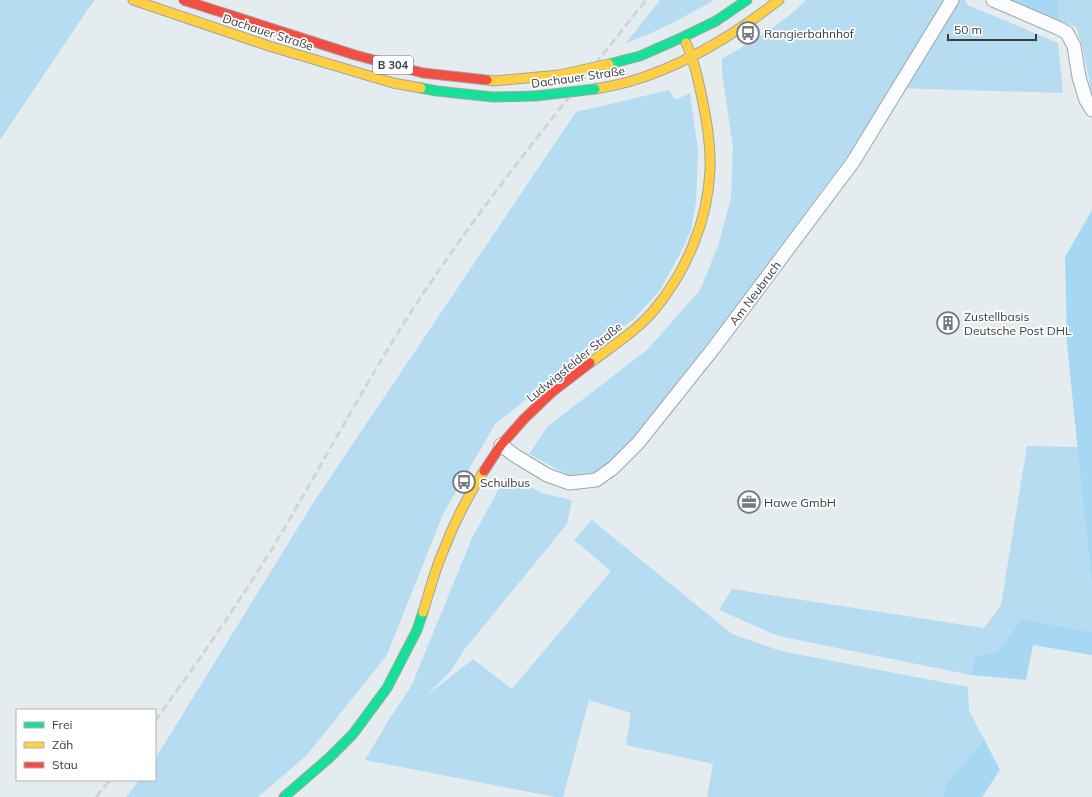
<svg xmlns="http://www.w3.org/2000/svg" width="1092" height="797" viewBox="0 0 1092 797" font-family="Mulish,sans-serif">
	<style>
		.green { fill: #b6dcf1 }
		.forest { fill: #a7d8f3 }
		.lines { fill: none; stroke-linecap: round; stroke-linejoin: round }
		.street-casing { stroke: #a0a5a8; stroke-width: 15 }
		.fast-casing { stroke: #a0a5a8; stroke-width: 11 }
		.slow-casing { stroke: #a0a5a8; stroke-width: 11 }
		.jam-casing { stroke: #a0a5a8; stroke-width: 11 }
		.street { stroke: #fbfcfd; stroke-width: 13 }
		.fast { stroke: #16e098; stroke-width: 9 }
		.slow { stroke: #ffcf43; stroke-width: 9 }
		.jam { stroke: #f24e42; stroke-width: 9 }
		.rail { stroke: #d2d4d5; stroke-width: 3; stroke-dasharray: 8 4; stroke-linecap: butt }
		.fast-bridge-casing { stroke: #a0a5a8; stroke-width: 11; stroke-linecap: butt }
		.slow-bridge-casing { stroke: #a0a5a8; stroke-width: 11; stroke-linecap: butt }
		.jam-bridge-casing { stroke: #a0a5a8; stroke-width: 11; stroke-linecap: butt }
		.fast-bridge { stroke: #16e098; stroke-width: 9 }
		.slow-bridge { stroke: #ffcf43; stroke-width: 9 }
		.jam-bridge { stroke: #f24e42; stroke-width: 9 }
		.labels { text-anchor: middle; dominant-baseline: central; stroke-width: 3.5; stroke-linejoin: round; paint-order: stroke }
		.shield { fill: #fff; stroke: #747779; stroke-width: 1 }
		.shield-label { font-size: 11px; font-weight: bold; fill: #383d40 }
		.street-label { font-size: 12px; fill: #383d40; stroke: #fff }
		.poi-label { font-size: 12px; fill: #383d40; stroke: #fff; text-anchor: start }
	</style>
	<rect width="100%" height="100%" fill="#e5ecf0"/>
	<g class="green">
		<polygon points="0,0 95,0 88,9 0,140"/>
		<path d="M 660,0 L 714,0 C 686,16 657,32 626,43 Z"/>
		<path d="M 806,0 L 965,0 L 968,5 L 1058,43 L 1063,93 L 895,88 L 847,157 L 721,326 L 633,439 L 610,463 L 594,472 L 572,477 L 529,454 L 548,426 L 647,350 L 700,290 L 718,246 L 731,198 L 733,148 L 722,73 L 722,59 C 751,42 783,24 806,0 Z"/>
		<polygon points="1058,0 1092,0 1092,94 1082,46 1076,27 1058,21"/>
		<polygon points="669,90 675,100 690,93 698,150 696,203 691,230 680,254 660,290 634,319 551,380 495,424 443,514 387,655 306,756 258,797 126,797 139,780 155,780 155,759 315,500 576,112"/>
		<polygon points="1027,446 1078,447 1092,589 1092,632 1022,619 997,651 975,656 971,675 778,636 719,610 732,589 984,628 1001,605"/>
		<polygon points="506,476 545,494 572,500 567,524 464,650 450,672 425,697 473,659 512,689 611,571 574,540 592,520 732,634 781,651 968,687 969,711 984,739 948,782 943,797 707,797 713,764 626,745 631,713 589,700 563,797 555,797 365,760 390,718 411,687 472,538"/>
	</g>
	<g class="forest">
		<polygon points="1004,0 1058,0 1058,21"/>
		<polygon points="1092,210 1092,589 1067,344 1065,257"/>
		<polygon points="1022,619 1092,632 1092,655 1033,645 1026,680 971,675 975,656 997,651"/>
		<polygon points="984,739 1000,770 982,797 943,797 948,782"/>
	</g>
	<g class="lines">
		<g class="street-casing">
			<g id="street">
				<polyline points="993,0 1058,28 1067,33 1074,46 1079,77 1086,100 1092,110"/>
				<polyline points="501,445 514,455 547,475 569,483 596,480 613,468 638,443 713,349 853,162 952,0"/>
			</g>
		</g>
		<g class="fast-casing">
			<g id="fast">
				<polyline points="609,64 640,56 683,37 716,21 747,0"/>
				<polyline points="421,88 437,91 493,97 536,96"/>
				<polyline points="284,797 329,758 353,734 387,688 417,630 423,612"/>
			</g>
		</g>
		<g class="slow-casing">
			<g id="slow">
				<polyline points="133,0 269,46 393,83 421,88"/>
				<path d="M 595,89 C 606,87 617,85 628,82 C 684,66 734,35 779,0"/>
				<path d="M 590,363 C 612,346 638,330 655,309 C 687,270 708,220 710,170 C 711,146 707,121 702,98 C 698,79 694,60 686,43"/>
				<path d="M 423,612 C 429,593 434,573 442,554 C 453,525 467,497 484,471"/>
			</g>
		</g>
		<g class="jam-casing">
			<polyline id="jam" points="484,471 501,445 524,419 551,393 590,363"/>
		</g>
		<use href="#street" class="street"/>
		<use href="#fast" class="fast"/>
		<use href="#slow" class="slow"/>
		<use href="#jam" class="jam"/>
		<g class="rail">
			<path d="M 155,721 C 198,662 240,601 278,539 C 318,471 356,401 397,334 C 471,216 560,109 646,0"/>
			<polyline points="96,797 110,780"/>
		</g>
		<g class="fast-bridge-casing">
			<polyline id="fast-bridge" points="536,96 595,89"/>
		</g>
		<g class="slow-bridge-casing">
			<polyline id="slow-bridge" points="487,80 494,81 559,75 609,64"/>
		</g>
		<g class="jam-bridge-casing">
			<polyline id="jam-bridge" points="183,0 355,55 423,73 487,80"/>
		</g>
		<use href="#fast-bridge" class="fast-bridge"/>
		<use href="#slow-bridge" class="slow-bridge"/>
		<use href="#jam-bridge" class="jam-bridge"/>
	</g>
	<defs>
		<g id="bus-ring" transform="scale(1.15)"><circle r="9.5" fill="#fff" stroke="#757a7e" stroke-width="1.5"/><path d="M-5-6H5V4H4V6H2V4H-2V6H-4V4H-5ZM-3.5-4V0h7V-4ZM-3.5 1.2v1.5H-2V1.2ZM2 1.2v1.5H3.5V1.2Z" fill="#757a7e"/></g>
		<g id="building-ring" transform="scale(1.15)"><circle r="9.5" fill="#fff" stroke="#757a7e" stroke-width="1.5"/><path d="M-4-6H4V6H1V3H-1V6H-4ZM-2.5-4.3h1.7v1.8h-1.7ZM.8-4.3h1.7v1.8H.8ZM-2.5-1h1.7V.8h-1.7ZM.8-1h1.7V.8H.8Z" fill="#757a7e"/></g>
		<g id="office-ring" transform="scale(1.15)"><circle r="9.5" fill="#fff" stroke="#757a7e" stroke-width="1.5"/><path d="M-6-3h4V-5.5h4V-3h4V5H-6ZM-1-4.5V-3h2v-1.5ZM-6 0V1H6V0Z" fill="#757a7e"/></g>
	</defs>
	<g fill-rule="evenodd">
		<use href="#bus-ring" x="748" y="33"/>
		<use href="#building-ring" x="948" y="323"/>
		<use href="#bus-ring" x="464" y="482"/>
		<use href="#office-ring" x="749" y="502"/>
	</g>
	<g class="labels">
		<rect class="shield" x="373" y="56" width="40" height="18" rx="3"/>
		<g class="shield-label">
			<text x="393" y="65">B 304</text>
		</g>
		<g class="street-label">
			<text transform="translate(268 32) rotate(18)">Dachauer Straße</text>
			<text transform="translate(578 77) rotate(-8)">Dachauer Straße</text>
			<text transform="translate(755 293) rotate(-53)">Am Neubruch</text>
			<text transform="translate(574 362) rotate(-39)">Ludwigsfelder Straße</text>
		</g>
		<g class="poi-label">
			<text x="764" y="33">Rangierbahnhof</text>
			<text x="964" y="316">Zustellbasis<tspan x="964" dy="14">Deutsche Post DHL</tspan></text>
			<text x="480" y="482">Schulbus</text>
			<text x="764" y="502">Hawe GmbH</text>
		</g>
	</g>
	<rect x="16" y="709" width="140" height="72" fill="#ffffff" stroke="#afb1b3"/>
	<rect x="24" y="722" width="20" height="6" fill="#16e098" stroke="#afb1b3"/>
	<text x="52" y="729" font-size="12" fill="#383d40">Frei</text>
	<rect x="24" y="742" width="20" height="6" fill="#ffcf43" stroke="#afb1b3"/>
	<text x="52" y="749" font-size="12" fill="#383d40">Zäh</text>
	<rect x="24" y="762" width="20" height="6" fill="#f24e42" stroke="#afb1b3"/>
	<text x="52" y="769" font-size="12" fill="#383d40">Stau</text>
	<path d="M948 34v6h88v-6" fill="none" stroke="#383d40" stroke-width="2"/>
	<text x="954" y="34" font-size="12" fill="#383d40" stroke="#ffffff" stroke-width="3" paint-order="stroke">50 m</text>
</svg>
